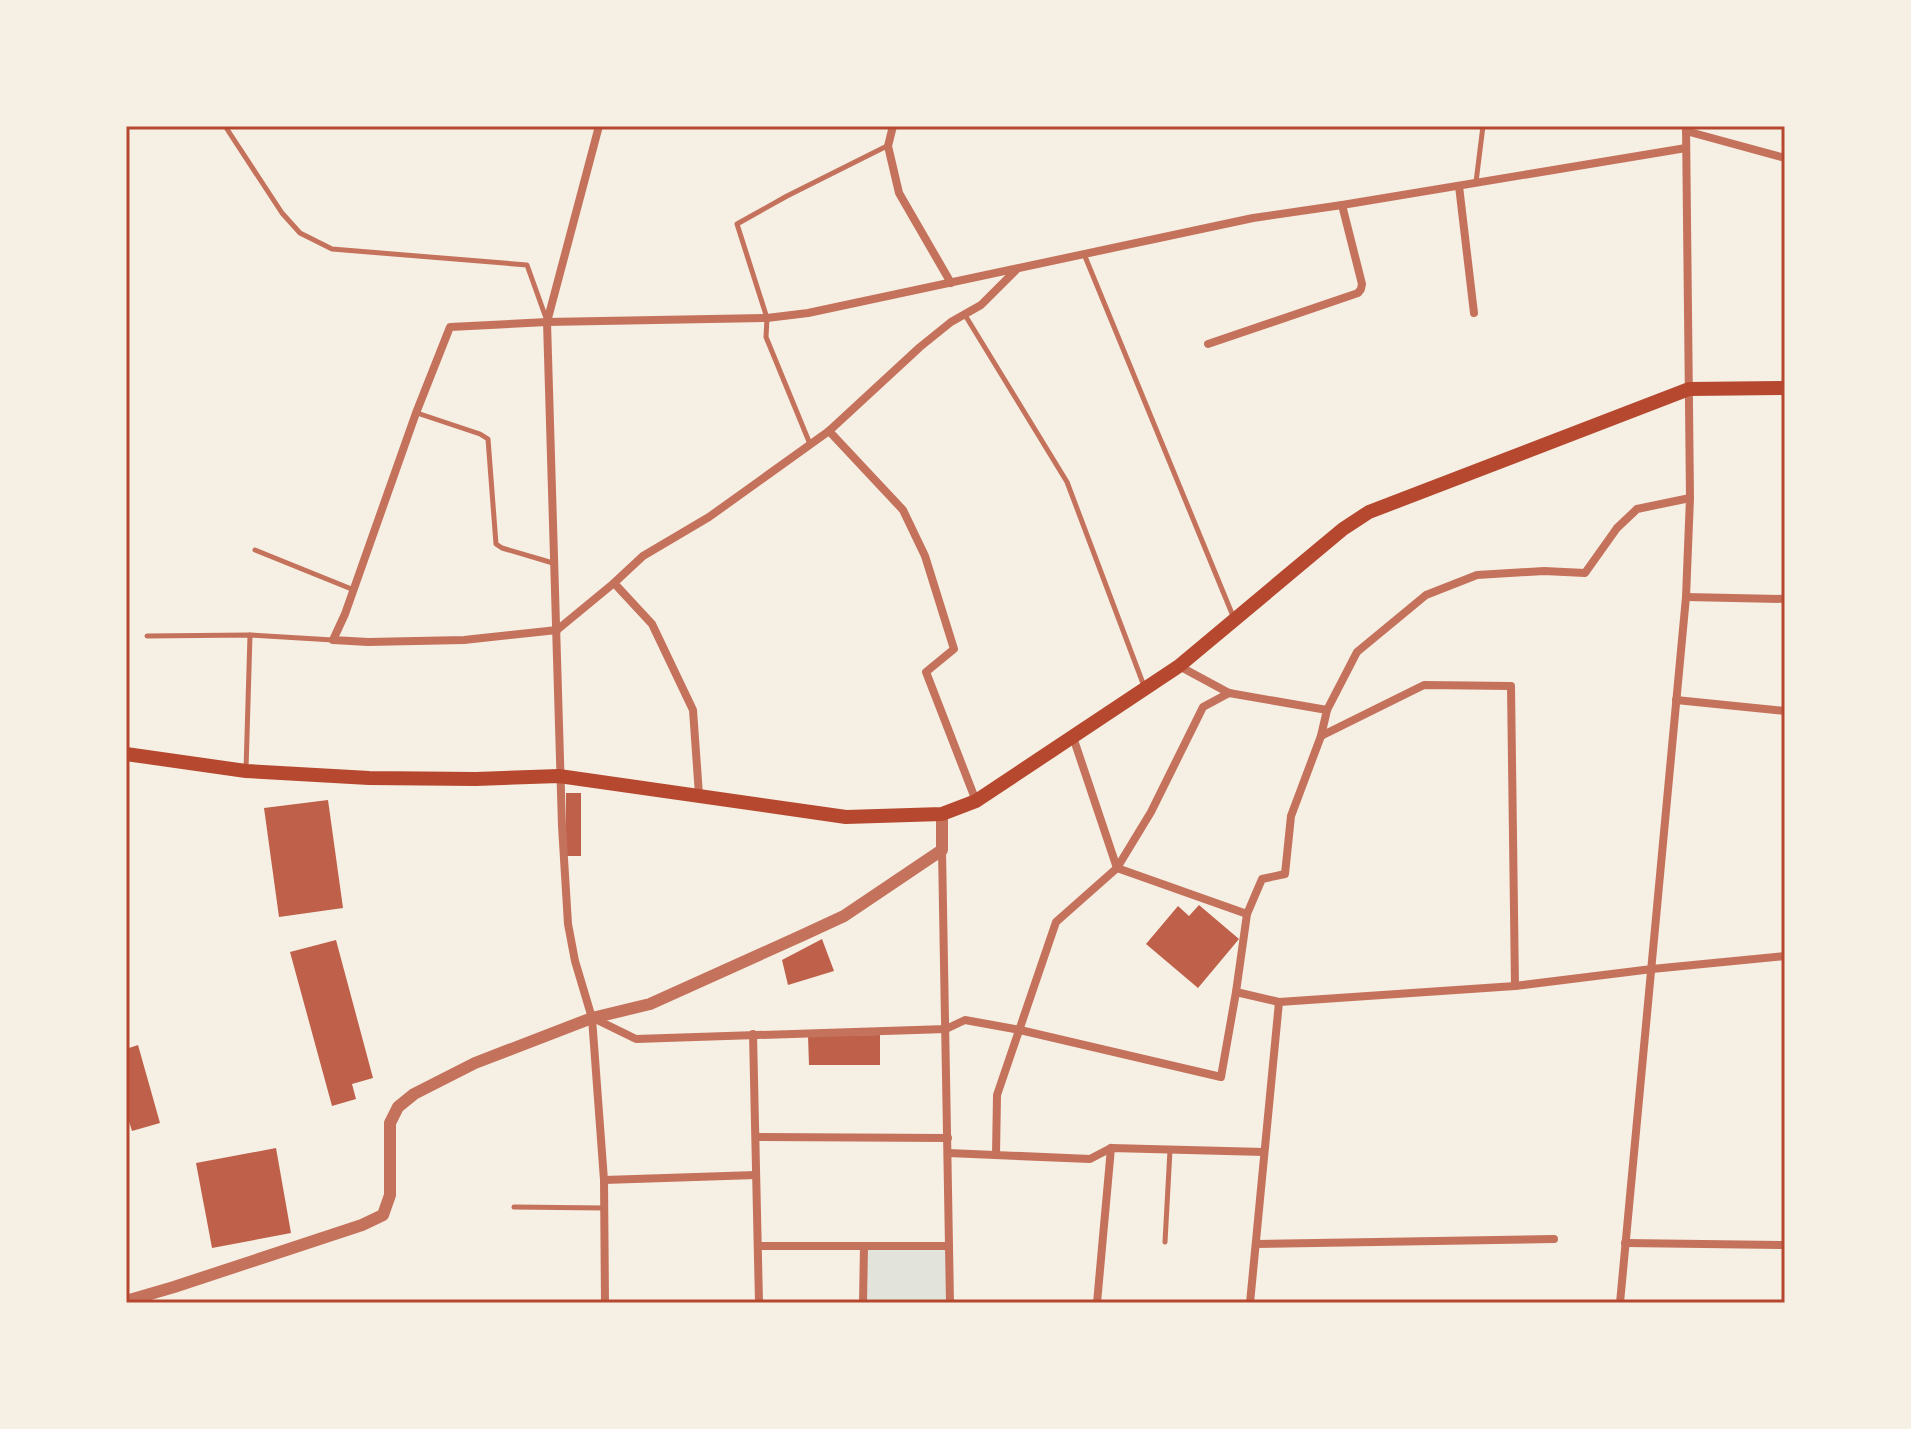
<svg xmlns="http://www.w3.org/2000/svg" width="1911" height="1429" viewBox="0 0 1911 1429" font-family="'Exo 2',sans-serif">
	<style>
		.green { fill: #e2e4dc }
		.building { fill: #bf614a }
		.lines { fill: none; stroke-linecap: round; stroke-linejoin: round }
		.service { stroke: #c5725c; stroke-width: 5 }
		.minor { stroke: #c5725c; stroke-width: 8 }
		.tertiary { stroke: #c5725c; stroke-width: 12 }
		.secondary { stroke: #b5482f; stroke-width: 14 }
		.neatline { fill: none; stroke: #b5482f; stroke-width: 3 }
	</style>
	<rect width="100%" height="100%" fill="#f6efe4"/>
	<polygon class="green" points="864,1246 949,1246 950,1303 863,1303"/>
	<g class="building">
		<rect x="566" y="793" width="15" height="63"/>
		<polygon points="328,800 343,908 279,917 264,808"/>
		<polygon points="1199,905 1239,939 1198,988 1146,944 1178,906 1189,916"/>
		<polygon points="822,939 834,971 788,985 782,960"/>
		<polygon points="336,940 373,1078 352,1084 356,1099 332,1106 290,952"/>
		<polygon points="880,1035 880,1065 809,1065 808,1036"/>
		<polygon points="138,1045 160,1123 132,1131 126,1112 126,1049"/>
		<polygon points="276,1148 291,1233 212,1248 196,1163"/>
	</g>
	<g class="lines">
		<g class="service">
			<polyline points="225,126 282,213 300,233 332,249 527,265 546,318"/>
			<polyline points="1476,182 1483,126"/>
			<polyline points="1084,254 1233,616"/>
			<polyline points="965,315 1067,482 1144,686"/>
			<polyline points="417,413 480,434 488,439 496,544 502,548 553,563"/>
			<polyline points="810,444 766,337 767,318 737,224 787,196 887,146"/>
			<polyline points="255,550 354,590"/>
			<polyline points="147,636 250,635 333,640"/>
			<polyline points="246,770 250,635"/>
			<polyline points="514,1207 604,1208"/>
			<polyline points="1165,1242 1170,1150"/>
		</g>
		<g class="minor">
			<polyline points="599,126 547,322 562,826 568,924 575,961 592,1018 604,1180 605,1303"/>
			<polyline points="893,126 888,146 899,193 951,283"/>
			<polyline points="1686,131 1785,158"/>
			<polyline points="1459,186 1474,313"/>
			<polyline points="1208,344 1358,293 1361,289 1362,284 1342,205"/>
			<polyline points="829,431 903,510 925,556 954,649 926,672 976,801"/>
			<polyline points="614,583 652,624 693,710 699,795"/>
			<polyline points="1686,597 1785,599"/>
			<polyline points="557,630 464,640 368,642 333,640 345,614 416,413 450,327 547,322 767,318 808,313 1253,218 1342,205 1686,148"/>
			<polyline points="557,630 614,583 643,556 709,517 829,431 920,347 951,322 981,305 1017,269"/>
			<polyline points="1179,666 1229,693 1327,710 1321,736 1424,685 1511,686 1515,986"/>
			<polyline points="1676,700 1785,711"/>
			<polyline points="1327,710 1357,652 1426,595 1477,575 1544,571 1585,573 1617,528 1637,509 1690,498"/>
			<polyline points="1321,736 1291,816 1285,874 1262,879 1247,914 1236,992 1279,1002 1515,986 1652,969 1785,956"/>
			<polyline points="1073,737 1117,868 1247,914"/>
			<polyline points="942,850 950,1303"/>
			<polyline points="593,1018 636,1039 946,1029 965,1020 1020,1030 1221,1077 1236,992"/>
			<polyline points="753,1034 759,1303"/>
			<polyline points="756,1137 948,1138"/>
			<polyline points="948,1153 1090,1159 1111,1148"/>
			<polyline points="996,1155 997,1095 1056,922 1117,868 1151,812 1203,707 1229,693"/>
			<polyline points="604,1180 756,1175"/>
			<polyline points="1625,1243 1785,1245"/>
			<polyline points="1256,1244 1554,1239"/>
			<polyline points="758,1246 949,1246"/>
			<polyline points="863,1303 864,1246"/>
			<polyline points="1097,1303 1111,1148 1264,1152"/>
			<polyline points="1250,1303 1279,1002"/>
			<polyline points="1620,1303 1686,597 1690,498 1686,126"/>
		</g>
		<polyline class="tertiary" points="126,1301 174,1287 362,1225 383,1215 390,1195 390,1123 398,1107 414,1094 475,1063 592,1018 650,1004 803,935 844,916 942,850 942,814"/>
		<polyline class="secondary" points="126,754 246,771 369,778 476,779 559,776 846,817 942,814 976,801 1179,666 1343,529 1369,512 1689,389 1785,388"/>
	</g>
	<rect width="1911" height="1429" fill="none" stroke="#f6efe4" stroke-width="256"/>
	<rect x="128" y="128" width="1655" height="1173" class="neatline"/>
</svg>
